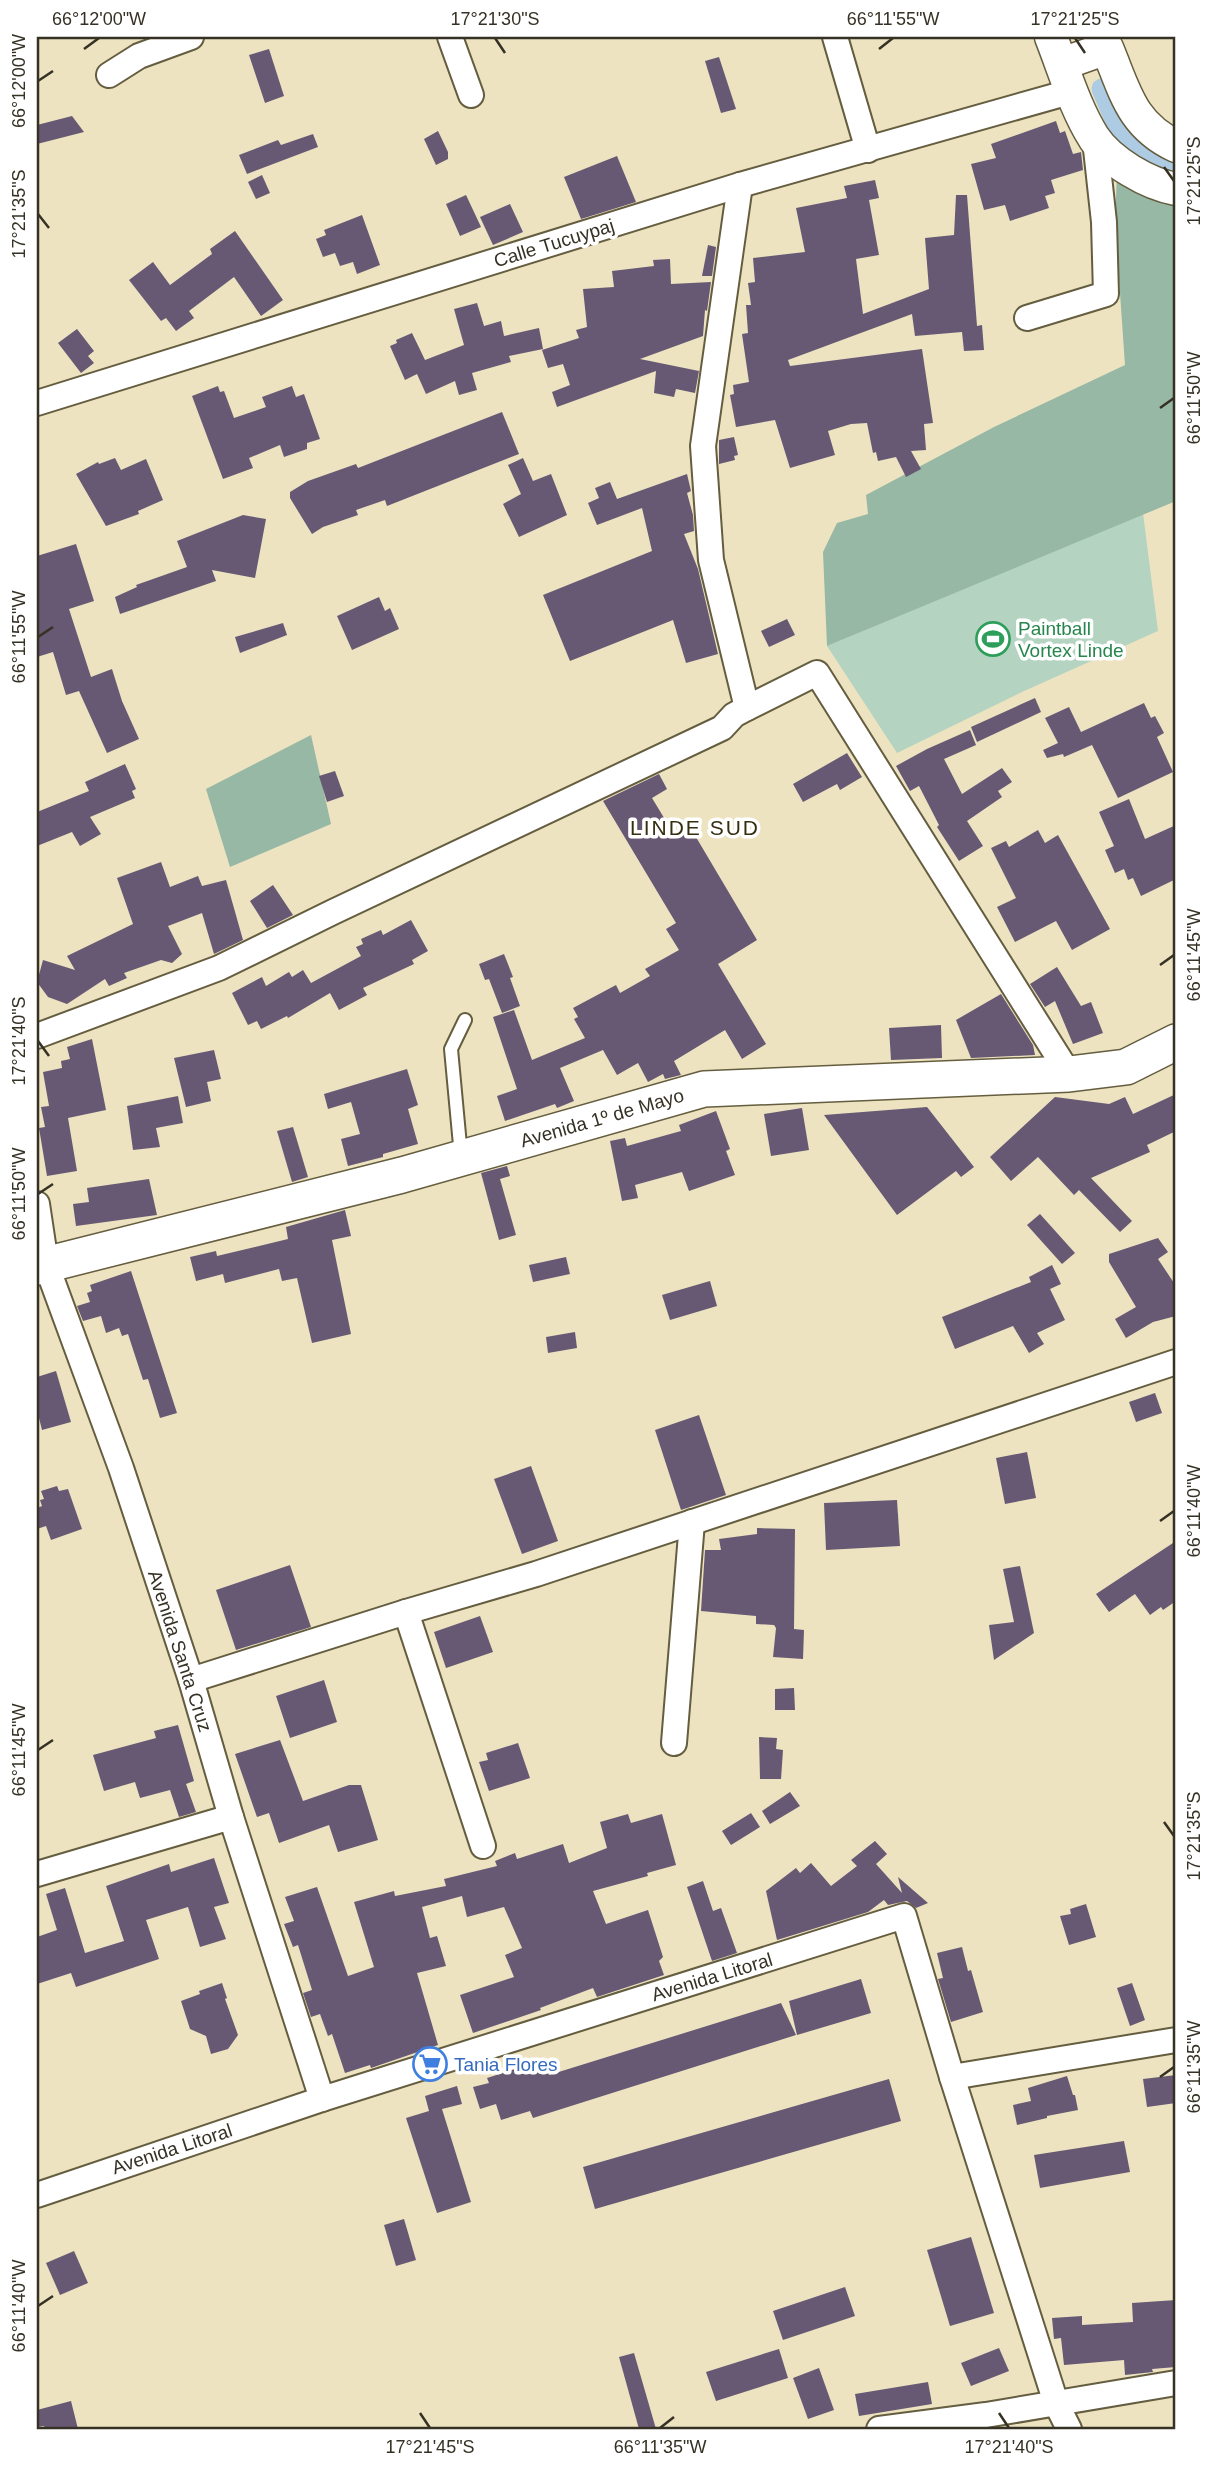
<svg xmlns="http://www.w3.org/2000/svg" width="1213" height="2466" viewBox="0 0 1213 2466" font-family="Helvetica,sans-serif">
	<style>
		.green { fill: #b4d4c1 }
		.forest { fill: #96b8a4 }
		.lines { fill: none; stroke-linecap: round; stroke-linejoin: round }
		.canal { stroke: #adcbe2; stroke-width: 21 }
		.building { fill: #675974 }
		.service-casing { stroke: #655d3f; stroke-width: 16 }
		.minor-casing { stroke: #655d3f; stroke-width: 28 }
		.tertiary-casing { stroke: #655d3f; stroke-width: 35 }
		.secondary-casing { stroke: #655d3f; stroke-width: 38 }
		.service { stroke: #fff; stroke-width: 12 }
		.minor { stroke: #fff; stroke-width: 24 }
		.tertiary { stroke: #fff; stroke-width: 32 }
		.secondary { stroke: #fff; stroke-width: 35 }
		.ticks { fill: none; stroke: #353124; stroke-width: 2.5 }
		.labels { text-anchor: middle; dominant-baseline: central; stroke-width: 7; stroke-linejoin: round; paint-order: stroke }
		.street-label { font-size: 19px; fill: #353124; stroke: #fff }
		.leisure-label { font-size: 19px; fill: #27864d; stroke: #fff; text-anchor: start }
		.shop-label { font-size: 19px; fill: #366cbe; stroke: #fff; text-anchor: start }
		.neighbourhood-label { font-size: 21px; letter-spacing: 2px; fill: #362e11; stroke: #fff }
		.neatline { fill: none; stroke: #353124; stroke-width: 2.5 }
		.ticks-label { font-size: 18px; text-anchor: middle; fill: #353124 }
	</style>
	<rect width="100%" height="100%" fill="#ede3c1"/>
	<polygon class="green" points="1143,513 1158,631 1022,692 897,753 827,646"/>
	<g class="forest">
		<polygon points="1117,174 1176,202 1176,501 827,646 823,552 837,523 868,514 866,495 994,427 1125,365 1115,221"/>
		<polygon points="311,735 331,824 230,867 206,789"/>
	</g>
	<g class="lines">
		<polyline class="canal" points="1102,89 1119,129 1143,159 1176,172"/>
	</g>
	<g class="building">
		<polygon points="269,49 284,96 265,103 249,55"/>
		<polygon points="719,57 736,109 721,113 705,61"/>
		<polygon points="72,116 84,132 37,144 37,125"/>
		<polygon points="1056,121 1060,133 1065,131 1073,154 1081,152 1083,170 1051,180 1055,193 1045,196 1049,208 1010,221 1005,205 984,210 971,164 996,158 991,144"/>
		<polygon points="438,131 448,152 448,159 436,165 424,139"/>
		<polygon points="313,134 318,147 247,174 239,155 278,140 281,145"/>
		<polygon points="617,156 636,202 581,219 564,177"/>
		<polygon points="262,175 270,193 256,199 248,182"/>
		<polygon points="875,180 879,198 869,200 879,255 856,259 863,314 929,289 925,238 954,235 956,195 967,195 977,326 982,325 984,350 964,351 962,332 915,336 912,314 788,360 790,366 922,349 933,423 924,424 926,450 911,451 921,469 906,477 896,457 878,461 876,452 873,453 867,423 851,424 828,431 835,455 790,468 775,420 736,427 730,395 734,394 733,385 749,382 742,334 748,333 746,305 751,305 748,283 755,282 753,258 805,252 796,208 847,198 844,186"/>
		<polygon points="466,195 481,227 460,236 446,204"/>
		<polygon points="510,204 523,232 493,245 480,217"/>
		<polygon points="362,215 380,265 357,274 353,262 340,266 335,253 323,257 316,239 326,235 324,230"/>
		<polygon points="235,231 283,300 261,316 234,277 189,311 194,318 176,331 166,318 161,321 129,280 153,262 170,285 212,254 210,249"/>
		<polygon points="708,245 716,247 712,276 702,276"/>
		<polygon points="670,259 671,284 711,282 707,311 705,310 703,336 640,359 699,371 695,393 676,389 674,397 654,393 656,371 557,407 552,392 570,385 563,364 548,368 542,350 579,338 576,330 587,327 583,289 614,287 612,271 654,266 653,260"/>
		<polygon points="477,303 484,326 501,321 504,336 539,328 543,349 509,356 511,362 472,373 477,390 459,395 455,381 426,394 417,374 405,380 390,346 397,343 396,340 412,333 425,360 464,345 454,309"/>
		<polygon points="77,329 94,351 88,356 94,363 81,373 58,343"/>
		<polygon points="218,386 220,392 224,391 234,418 266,407 262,397 292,386 296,397 304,394 320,439 307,443 307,449 284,457 280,445 249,458 253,468 223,479 192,396"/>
		<polygon points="502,412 519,454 387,506 385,500 356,510 358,515 323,527 312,534 290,498 290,492 308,481 356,464 358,468"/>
		<polygon points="734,437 738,455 734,456 735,460 719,464 719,440"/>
		<polygon points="115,458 121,470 146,459 163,500 138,511 139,514 106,526 76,474 98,462 99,464"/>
		<polygon points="523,458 533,481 551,474 567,515 519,537 503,504 521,494 508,465"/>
		<polygon points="687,474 691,491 687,493 693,515 694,531 684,534 698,569 718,654 686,663 673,620 570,661 543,595 652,551 642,508 597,525 588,503 599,498 595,488 610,482 617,499"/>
		<polygon points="243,515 266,519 255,578 212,570 216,581 120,614 115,597 137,587 136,585 187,567 177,541"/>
		<polygon points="76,544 94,601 69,609 91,677 112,669 122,701 139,739 107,753 79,691 66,695 53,652 37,657 37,556"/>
		<polygon points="379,597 385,611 390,608 399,629 352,650 337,616"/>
		<polygon points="787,619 795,635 769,647 761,631"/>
		<polygon points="283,623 287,635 240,653 235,637"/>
		<polygon points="1035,698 1041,712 977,742 971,727"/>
		<polygon points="1144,703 1151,718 1155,716 1164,733 1157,737 1173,772 1118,798 1092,745 1064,757 1063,754 1047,758 1043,750 1058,743 1045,718 1069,707 1081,732"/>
		<polygon points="970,730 976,745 944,759 962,794 1002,768 1012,782 998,791 1002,797 967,821 983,846 959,861 937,827 939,825 919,786 910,791 896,766 927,749"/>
		<polygon points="847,753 862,777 840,790 837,784 803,802 793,784"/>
		<polygon points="125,764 136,789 132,791 135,798 90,817 101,834 80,846 72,832 37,846 37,812 89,791 85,782"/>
		<polygon points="335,771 344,796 327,802 319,776"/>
		<polygon points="659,774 667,789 652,798 675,836 690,827 757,940 718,964 766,1044 742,1059 725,1030 674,1061 681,1075 665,1079 663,1074 648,1082 638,1063 617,1075 603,1050 560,1068 574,1101 557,1108 555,1104 505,1121 497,1096 517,1089 493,1017 514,1010 532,1060 585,1038 574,1019 578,1017 573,1008 616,985 620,993 650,976 645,969 679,950 666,929 676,923 603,801"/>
		<polygon points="1129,799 1145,839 1176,825 1176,879 1141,896 1133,878 1128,880 1124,869 1115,873 1105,850 1114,846 1099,812"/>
		<polygon points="1038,830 1045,843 1058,835 1110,929 1072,950 1056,921 1015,942 997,907 1016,898 991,848 1006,841 1009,847"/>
		<polygon points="161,862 170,887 198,876 202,886 226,880 243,940 214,954 202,913 168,926 182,954 172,963 161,960 124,973 127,978 109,986 105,979 67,1004 48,997 37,982 43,960 75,970 67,956 133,924 117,878"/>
		<polygon points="273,885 293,915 267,928 250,901"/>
		<polygon points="411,920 428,951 412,960 414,964 363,988 367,995 339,1010 330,993 288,1018 287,1016 261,1029 257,1021 248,1025 232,993 262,977 266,986 289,972 292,977 303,970 311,983 361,956 356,947 363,944 361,939 381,930 383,935"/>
		<polygon points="504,954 513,977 510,978 520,1006 502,1013 489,979 485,980 479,964"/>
		<polygon points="1057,967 1081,1006 1091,1002 1103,1033 1073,1044 1055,1001 1045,1007 1030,984"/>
		<polygon points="1001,994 1033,1045 1035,1055 971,1058 956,1020"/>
		<polygon points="941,1025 942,1058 891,1060 889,1028"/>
		<polygon points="92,1039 106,1110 68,1118 77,1171 47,1176 39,1128 45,1127 41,1107 49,1106 43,1072 62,1068 61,1061 70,1059 67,1047"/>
		<polygon points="214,1050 221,1079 207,1082 211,1101 186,1107 174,1058"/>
		<polygon points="407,1069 418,1105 408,1109 418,1144 383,1154 383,1157 348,1166 341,1139 360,1134 351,1102 328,1109 324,1094"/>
		<polygon points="1176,1094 1176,1131 1147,1145 1150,1152 1091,1178 1132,1221 1120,1232 1079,1190 1074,1195 1038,1157 1011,1181 990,1157 1055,1097 1109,1104 1125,1097 1133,1114"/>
		<polygon points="178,1096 183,1123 156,1128 160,1147 133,1150 127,1106"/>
		<polygon points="927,1107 974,1167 961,1177 956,1171 897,1215 824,1115"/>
		<polygon points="802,1108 809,1150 771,1156 764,1114"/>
		<polygon points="716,1111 730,1149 726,1151 735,1175 689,1191 682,1172 635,1185 638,1198 622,1201 610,1141 625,1138 627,1146 681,1131 679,1125"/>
		<polygon points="293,1127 308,1177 292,1182 277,1131"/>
		<polygon points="507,1166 510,1176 500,1179 516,1235 499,1240 481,1173"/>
		<polygon points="149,1179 157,1215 76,1226 73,1204 89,1202 87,1188"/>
		<polygon points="345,1210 351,1236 332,1240 351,1334 312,1343 297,1278 282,1281 279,1269 225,1283 223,1274 196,1281 190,1257 216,1251 217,1256 288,1239 286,1227"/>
		<polygon points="1040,1214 1075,1253 1062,1264 1027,1225"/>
		<polygon points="1158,1238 1168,1252 1158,1259 1176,1286 1176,1316 1153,1322 1126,1338 1115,1319 1136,1307 1109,1262 1109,1254"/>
		<polygon points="566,1257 570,1274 533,1282 529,1265"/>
		<polygon points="1052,1265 1061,1284 1050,1289 1065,1320 1037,1333 1044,1344 1029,1353 1013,1326 955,1349 942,1317 1031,1282 1029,1277"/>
		<polygon points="131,1271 177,1413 160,1418 148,1379 143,1380 128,1334 122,1336 119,1328 106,1333 101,1316 83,1321 77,1306 90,1302 87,1293 92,1291 90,1285"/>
		<polygon points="710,1281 717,1306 670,1320 662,1295"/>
		<polygon points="575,1332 577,1348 548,1353 546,1337"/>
		<polygon points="56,1371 71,1422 42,1430 37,1410 37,1377"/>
		<polygon points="1155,1393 1162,1413 1136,1422 1129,1402"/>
		<polygon points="699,1415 726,1495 681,1510 655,1430"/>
		<polygon points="1027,1452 1036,1498 1005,1504 996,1458"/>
		<polygon points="531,1466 558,1541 522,1554 494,1479"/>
		<polygon points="57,1486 59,1491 68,1489 82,1529 51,1540 46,1526 37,1529 37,1508 42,1506 40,1500 44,1499 41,1491"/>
		<polygon points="897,1500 900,1546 826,1550 824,1503"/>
		<polygon points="757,1528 795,1529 794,1629 804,1630 803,1659 773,1657 776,1628 774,1625 756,1624 756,1616 701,1611 705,1550 721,1550 719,1539 757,1534"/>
		<polygon points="1176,1541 1176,1601 1163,1610 1161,1607 1150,1615 1135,1594 1109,1612 1096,1594"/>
		<polygon points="290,1565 311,1627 236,1650 216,1590"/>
		<polygon points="1020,1566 1034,1633 994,1660 989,1625 1014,1622 1003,1569"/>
		<polygon points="480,1616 493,1652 446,1668 434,1632"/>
		<polygon points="324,1680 337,1722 290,1738 276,1696"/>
		<polygon points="794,1688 795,1710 775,1710 775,1689"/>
		<polygon points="178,1725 194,1781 186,1784 196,1812 179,1817 170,1790 140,1798 135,1782 104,1791 93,1755 156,1738 154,1731"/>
		<polygon points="759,1737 777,1738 776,1749 783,1750 781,1779 760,1779"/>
		<polygon points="280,1740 303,1801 349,1785 361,1785 378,1840 338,1852 329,1825 279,1843 269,1813 257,1817 235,1754"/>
		<polygon points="518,1743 530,1778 489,1791 479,1762 488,1760 486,1753"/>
		<polygon points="790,1792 800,1806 770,1824 762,1811"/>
		<polygon points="751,1813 760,1827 731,1845 722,1831"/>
		<polygon points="628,1814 631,1823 662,1814 676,1865 647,1873 648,1876 593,1891 606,1924 648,1910 663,1957 659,1961 664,1975 597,1997 593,1988 540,2008 541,2010 473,2033 460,1995 514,1977 505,1955 522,1948 504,1907 467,1917 462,1896 422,1907 430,1938 437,1936 446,1966 417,1973 438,2045 371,2068 370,2065 345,2073 332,2034 328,2036 320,2014 311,2017 303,1993 312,1990 298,1945 293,1947 284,1924 294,1921 285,1897 317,1887 348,1976 374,1967 354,1902 394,1891 395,1896 446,1886 444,1879 497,1866 495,1861 515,1853 517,1859 563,1844 569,1863 607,1848 600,1822"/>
		<polygon points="875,1841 887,1854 876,1864 902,1893 898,1877 928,1903 916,1908 907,1901 888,1905 884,1900 868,1912 777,1940 766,1891 796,1868 800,1873 811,1863 831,1886 857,1866 851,1860"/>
		<polygon points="214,1858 229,1903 214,1907 226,1939 200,1947 188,1907 146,1920 159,1959 76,1987 71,1973 37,1984 37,1937 57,1930 46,1894 65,1888 85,1953 124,1941 106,1886 169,1864 171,1872"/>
		<polygon points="703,1881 713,1911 721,1908 737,1953 712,1961 687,1887"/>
		<polygon points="1086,1904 1096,1937 1069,1945 1060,1916 1071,1914 1070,1909"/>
		<polygon points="962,1947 968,1971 971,1970 983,2012 951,2022 938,1979 943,1978 937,1953"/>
		<polygon points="861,1979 871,2013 797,2035 789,2001"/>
		<polygon points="222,1983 227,1998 225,1999 238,2035 228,2049 211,2054 206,2036 190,2029 181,2001 200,1994 199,1991"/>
		<polygon points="1132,1983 1145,2020 1130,2026 1117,1988"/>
		<polygon points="781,2003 796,2035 533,2118 530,2111 501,2120 496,2104 480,2109 473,2087 489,2083 487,2078 544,2060 549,2075"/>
		<polygon points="1176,2075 1176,2103 1147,2107 1143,2079"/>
		<polygon points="1067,2076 1073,2095 1075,2095 1078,2110 1047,2116 1047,2118 1017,2125 1013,2105 1031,2101 1028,2088"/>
		<polygon points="889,2079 901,2121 595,2209 583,2167"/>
		<polygon points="457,2086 462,2104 442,2109 471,2202 437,2213 406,2118 429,2111 425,2096"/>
		<polygon points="1124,2141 1130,2172 1040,2188 1034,2155"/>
		<polygon points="404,2219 416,2260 396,2266 384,2225"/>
		<polygon points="971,2237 994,2313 950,2326 927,2250"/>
		<polygon points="74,2251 88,2283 60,2295 46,2263"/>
		<polygon points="845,2287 855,2316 783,2340 773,2311"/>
		<polygon points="1176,2300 1176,2367 1152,2369 1153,2372 1125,2375 1124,2360 1064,2365 1061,2338 1054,2339 1052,2318 1082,2316 1082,2325 1133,2322 1132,2303"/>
		<polygon points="999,2348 1009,2371 971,2386 961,2363"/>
		<polygon points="779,2349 788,2378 716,2401 706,2372"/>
		<polygon points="634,2353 656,2429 639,2429 619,2357"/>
		<polygon points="819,2368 834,2410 808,2419 793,2378"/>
		<polygon points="928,2382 932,2404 859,2416 855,2394"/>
		<polygon points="71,2401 78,2429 45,2429 44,2426 37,2427 37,2410"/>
	</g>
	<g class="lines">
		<g class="service-casing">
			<polyline id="service" points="461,1156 451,1049 465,1020"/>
		</g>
		<g class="minor-casing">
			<g id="minor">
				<polyline points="450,37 471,95"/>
				<polyline points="835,37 868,150"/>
				<polyline points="109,75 139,56 191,37"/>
				<polyline points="740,185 703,446 711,560 747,708 817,673 1069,1074"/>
				<polyline points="1027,318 1106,294 1104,222 1095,140"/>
				<polyline points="37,403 740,185 1073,91"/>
				<polyline points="37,1036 219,968 333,912 722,728 734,715 747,708"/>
				<polyline points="37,1204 46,1264 121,1468 191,1680 231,1817 322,2099"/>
				<polyline points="406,1612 483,1846"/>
				<polyline points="191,1680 406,1612 536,1574 1176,1362"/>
				<polyline points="674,1743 692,1522"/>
				<polyline points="37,1874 231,1817"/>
				<polyline points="952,2077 1176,2040"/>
				<polyline points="37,2195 322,2099 904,1916 952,2077 1056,2403 1069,2429"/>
				<polyline points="879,2429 986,2415 1176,2383"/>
			</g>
		</g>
		<g class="tertiary-casing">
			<g id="tertiary">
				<path d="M 1051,37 C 1064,70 1075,108 1094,138 C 1110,162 1148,184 1176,189"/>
				<path d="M 1062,64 L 1107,48 C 1125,91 1131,125 1176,146"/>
			</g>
		</g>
		<g class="secondary-casing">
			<polyline id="secondary" points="37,1267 402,1175 704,1089 1069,1074 1126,1067 1176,1042"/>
		</g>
		<use href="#service" class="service"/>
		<use href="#minor" class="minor"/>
		<use href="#tertiary" class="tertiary"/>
		<use href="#secondary" class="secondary"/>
	</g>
	<path class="ticks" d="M 495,38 L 505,53M 1075,38 L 1085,53M 84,49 L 99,38M 879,49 L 893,38M 38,81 L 53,71M 1164,167 L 1174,181M 38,214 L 49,228M 1160,408 L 1174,398M 38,637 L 53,627M 1160,965 L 1174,955M 38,1041 L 49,1056M 38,1194 L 53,1184M 1160,1521 L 1174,1511M 38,1750 L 53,1740M 1164,1822 L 1174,1836M 1160,2077 L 1174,2067M 38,2306 L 53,2296M 420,2413 L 430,2428M 999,2413 L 1009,2428M 660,2428 L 674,2417"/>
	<defs>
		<g id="stadium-ring" transform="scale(1.75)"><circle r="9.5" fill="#fff" stroke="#2e9e5b" stroke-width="1.5"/><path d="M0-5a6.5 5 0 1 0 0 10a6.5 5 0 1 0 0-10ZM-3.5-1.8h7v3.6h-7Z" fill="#2e9e5b"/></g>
		<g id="supermarket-ring" transform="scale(1.75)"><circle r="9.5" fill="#fff" stroke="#3f7fe0" stroke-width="1.5"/><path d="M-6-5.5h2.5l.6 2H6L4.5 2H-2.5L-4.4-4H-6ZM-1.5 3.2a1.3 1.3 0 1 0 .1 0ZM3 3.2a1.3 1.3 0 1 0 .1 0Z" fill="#3f7fe0"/></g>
	</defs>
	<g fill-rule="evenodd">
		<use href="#stadium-ring" x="993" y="639"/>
		<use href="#supermarket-ring" x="430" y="2064"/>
	</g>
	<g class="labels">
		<g class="street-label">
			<text transform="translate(554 243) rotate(-17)">Calle Tucuypaj</text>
			<text transform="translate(602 1118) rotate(-16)">Avenida 1º de Mayo</text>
			<text transform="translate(180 1651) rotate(72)">Avenida Santa Cruz</text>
			<text transform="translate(712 1977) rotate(-17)">Avenida Litoral</text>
			<text transform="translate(172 2149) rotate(-18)">Avenida Litoral</text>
		</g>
		<g class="leisure-label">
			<text x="1018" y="628">Paintball<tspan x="1018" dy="22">Vortex Linde</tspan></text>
		</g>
		<g class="shop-label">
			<text x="454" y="2064">Tania Flores</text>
		</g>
		<g class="neighbourhood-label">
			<text x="695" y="827">LINDE SUD</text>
		</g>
	</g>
	<rect width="1213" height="2466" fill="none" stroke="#ffffff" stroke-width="77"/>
	<rect x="38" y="38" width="1136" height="2390" class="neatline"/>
	<g class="ticks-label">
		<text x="99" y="25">66°12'00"W</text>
		<text x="495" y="25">17°21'30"S</text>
		<text x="893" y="25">66°11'55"W</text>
		<text x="1075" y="25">17°21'25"S</text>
		<text transform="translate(19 81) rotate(-90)" y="6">66°12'00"W</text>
		<text transform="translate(1194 181) rotate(-90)" y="6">17°21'25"S</text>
		<text transform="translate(19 214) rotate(-90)" y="6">17°21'35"S</text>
		<text transform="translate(1194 398) rotate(-90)" y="6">66°11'50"W</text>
		<text transform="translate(19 637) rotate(-90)" y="6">66°11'55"W</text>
		<text transform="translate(1194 955) rotate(-90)" y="6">66°11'45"W</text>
		<text transform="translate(19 1041) rotate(-90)" y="6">17°21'40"S</text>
		<text transform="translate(19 1194) rotate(-90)" y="6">66°11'50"W</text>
		<text transform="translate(1194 1511) rotate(-90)" y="6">66°11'40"W</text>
		<text transform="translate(19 1750) rotate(-90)" y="6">66°11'45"W</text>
		<text transform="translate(1194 1836) rotate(-90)" y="6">17°21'35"S</text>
		<text transform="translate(1194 2067) rotate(-90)" y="6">66°11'35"W</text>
		<text transform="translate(19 2306) rotate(-90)" y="6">66°11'40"W</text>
		<text x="430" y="2453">17°21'45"S</text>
		<text x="660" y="2453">66°11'35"W</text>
		<text x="1009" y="2453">17°21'40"S</text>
	</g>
</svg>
